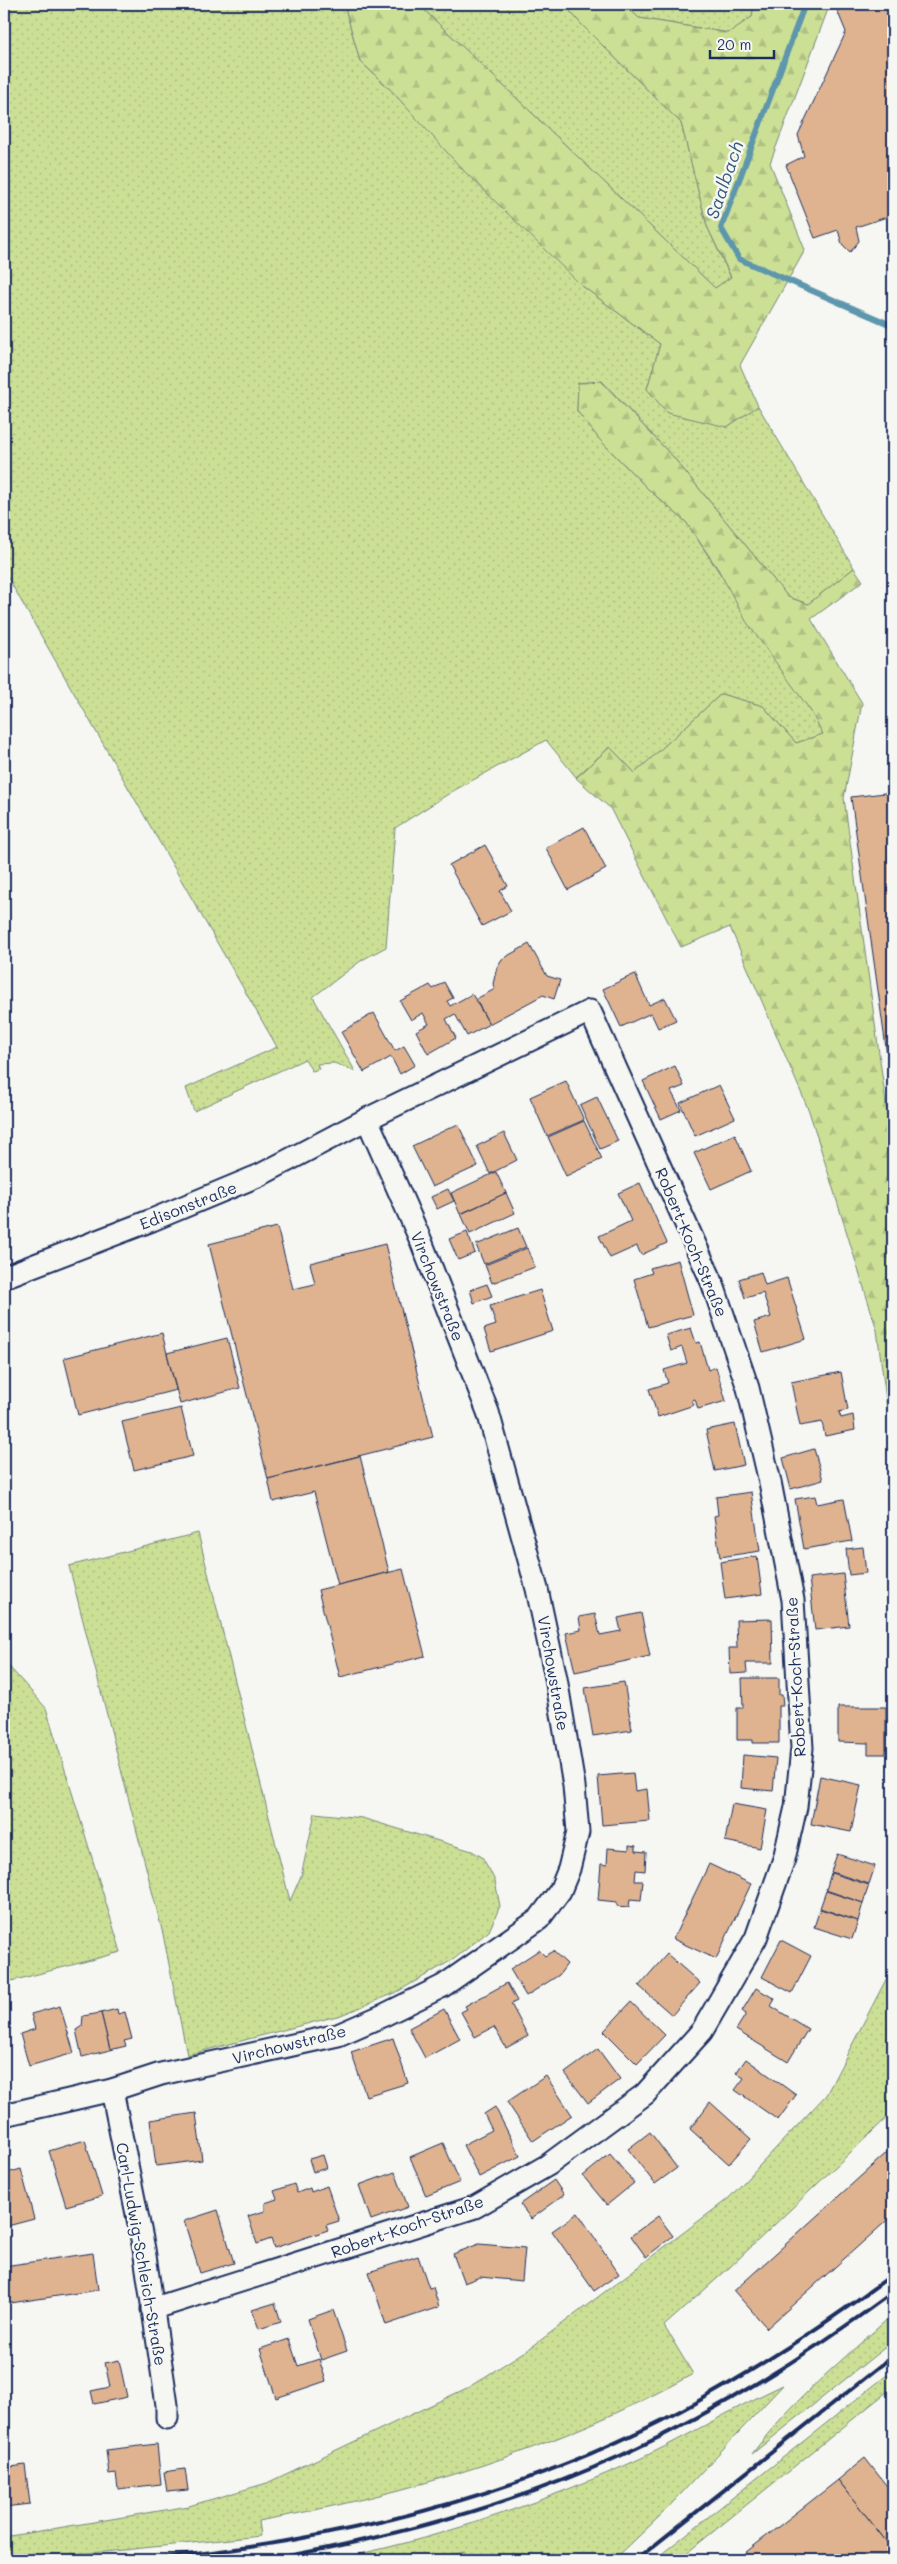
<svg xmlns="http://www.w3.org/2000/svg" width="897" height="2564" viewBox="0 0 897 2564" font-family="Mali,sans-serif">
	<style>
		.green { fill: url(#green-dots); stroke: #74887a }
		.forest { fill: url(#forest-firs); stroke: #74887a }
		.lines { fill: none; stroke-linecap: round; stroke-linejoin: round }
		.stream { stroke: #5d96ad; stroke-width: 6 }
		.building { fill: #dfb390; stroke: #1b2f5e }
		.minor-casing { stroke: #1b2f5e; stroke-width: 25 }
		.minor { stroke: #f6f6f2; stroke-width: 21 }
		.rail { stroke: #1b2f5e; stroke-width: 4 }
		.labels { text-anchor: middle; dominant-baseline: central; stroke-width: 5; stroke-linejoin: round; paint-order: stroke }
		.street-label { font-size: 16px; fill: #1b2f5e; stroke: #f6f6f2 }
		.water-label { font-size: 18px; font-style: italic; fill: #365a7f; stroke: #f6f6f2 }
	</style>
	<defs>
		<pattern id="green-dots" width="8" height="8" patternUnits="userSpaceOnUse" patternTransform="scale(1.25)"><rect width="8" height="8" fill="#cce095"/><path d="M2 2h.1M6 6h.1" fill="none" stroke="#afc083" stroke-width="1.8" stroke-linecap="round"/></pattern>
		<pattern id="forest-firs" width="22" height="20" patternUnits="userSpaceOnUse" patternTransform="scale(1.25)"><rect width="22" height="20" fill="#cce095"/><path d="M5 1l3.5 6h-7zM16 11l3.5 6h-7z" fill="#afc083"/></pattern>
	</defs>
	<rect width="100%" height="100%" fill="#f6f6f2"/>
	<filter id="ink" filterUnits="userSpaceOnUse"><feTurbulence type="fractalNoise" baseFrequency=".02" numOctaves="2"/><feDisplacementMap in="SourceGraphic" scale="10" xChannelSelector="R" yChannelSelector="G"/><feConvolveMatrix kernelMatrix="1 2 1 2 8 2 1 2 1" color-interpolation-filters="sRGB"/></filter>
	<g filter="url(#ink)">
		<g class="green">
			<polygon points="4,4 344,4 360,61 390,89 581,285 660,344 647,389 727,427 758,406 854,568 808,604 788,597 674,458 602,381 578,383 577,411 600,440 648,489 686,522 810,710 823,734 796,743 763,706 721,694 635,773 610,747 576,777 546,740 453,791 395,828 386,947 362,960 313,997 355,1071 334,1063 317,1064 319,1069 312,1071 305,1059 194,1111 186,1088 277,1047 4,571"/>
			<polygon points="418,4 564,4 582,25 681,123 707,226 731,278 715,288"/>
			<polygon points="624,4 754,4 752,17 729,33 639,18"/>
			<polygon points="198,1533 290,1901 301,1876 315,1813 362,1818 472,1851 482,1857 489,1869 495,1881 500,1906 489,1931 454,1959 395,1993 341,2015 187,2055 163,1934 69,1566"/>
			<polygon points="4,1661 46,1708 121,1952 4,1983"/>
			<path d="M 893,1966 L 893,2112 L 730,2267 L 664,2326 L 693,2374 C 558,2449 410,2494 258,2521 L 260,2536 L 104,2552 L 4,2557 L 4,2537 L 189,2506 L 267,2483 L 469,2387 L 533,2346 L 728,2199 L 826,2095 Z"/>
			<path d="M 893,2314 L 893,2341 L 752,2454 C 791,2401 844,2359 893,2314 Z"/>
			<polygon points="887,2375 893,2382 893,2387 678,2560 654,2560"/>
			<path d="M 783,2385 L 662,2514 L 614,2560 L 466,2560 L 465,2552 L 422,2560 L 329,2560 C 428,2542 532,2506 624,2466 C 679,2442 729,2410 783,2385 Z"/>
		</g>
		<g class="forest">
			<polygon points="344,4 418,4 715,288 731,277 707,226 681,123 582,25 564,4 624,4 639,18 728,33 752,17 754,4 830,4 770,163 805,250 740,365 758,406 727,427 667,413 647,389 660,344 581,285 462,169 390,89 360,61"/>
			<polygon points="601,381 674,458 788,597 808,604 854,568 863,581 811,619 862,703 844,798 893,1155 893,1454 877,1330 809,1111 730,927 681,947 610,808 576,778 610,747 635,773 721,694 763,706 796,743 823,734 810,710 746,621 718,569 686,522 648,489 600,440 577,411 578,383"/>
		</g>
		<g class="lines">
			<polyline class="stream" points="805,4 721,228 739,259 889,324 893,330"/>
		</g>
		<g class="building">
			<polygon points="852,4 893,4 893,203 890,203 893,215 856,227 859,241 850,252 842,244 838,230 815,238 786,165 804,156 798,135 846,32 837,10"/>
			<polygon points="893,792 893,1098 851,797"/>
			<polygon points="584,827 606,869 568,890 546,848"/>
			<polygon points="485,845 508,886 500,891 511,911 482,926 449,865"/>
			<polygon points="529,944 547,976 560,980 554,999 543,995 489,1024 476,999 495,989 493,984 497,967 502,959"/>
			<polygon points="635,974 649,1005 665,998 676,1020 658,1028 651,1013 621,1027 603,989"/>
			<polygon points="444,982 453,998 447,1001 450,1006 472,994 489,1024 467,1036 455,1014 446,1019 456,1038 428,1054 416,1031 429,1024 423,1013 411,1020 400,1001 430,985 433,989"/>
			<polygon points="374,1013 395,1051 404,1046 415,1065 400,1074 391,1057 364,1072 341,1032"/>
			<polygon points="675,1066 684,1086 671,1091 681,1110 661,1119 643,1081"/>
			<polygon points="566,1081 584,1120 547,1136 530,1097"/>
			<polygon points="719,1085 735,1118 695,1136 680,1103"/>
			<polygon points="597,1097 618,1141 600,1149 580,1105"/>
			<polygon points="584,1121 602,1159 566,1176 548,1137"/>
			<polygon points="458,1124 478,1166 432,1187 412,1146"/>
			<polygon points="504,1133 517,1160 490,1174 477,1146"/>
			<polygon points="735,1134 751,1171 711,1189 694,1153"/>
			<polygon points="496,1172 506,1193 460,1214 451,1193"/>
			<polygon points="640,1183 667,1243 641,1255 637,1246 610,1258 599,1236 631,1221 618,1193"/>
			<polygon points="448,1189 454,1201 437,1209 431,1197"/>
			<polygon points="506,1193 515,1213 470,1234 461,1214"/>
			<polygon points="277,1227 293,1289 315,1284 310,1263 385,1244 433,1437 268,1479 209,1244"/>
			<polygon points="518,1228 526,1247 484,1264 476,1245"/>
			<polygon points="467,1232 475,1253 458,1260 449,1239"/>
			<polygon points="527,1248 535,1267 492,1283 485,1265"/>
			<polygon points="678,1260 693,1315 648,1327 634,1279 652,1273 650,1268"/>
			<polygon points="761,1272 765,1285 787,1278 806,1339 763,1352 754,1322 771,1317 763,1293 745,1298 739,1279"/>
			<polygon points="487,1284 492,1296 474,1303 470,1290"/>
			<polygon points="540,1290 553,1331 491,1351 484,1329 496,1325 490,1306"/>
			<polygon points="691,1328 696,1343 700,1342 708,1370 716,1367 726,1401 698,1409 695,1399 692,1400 694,1405 658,1417 649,1389 668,1383 664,1370 687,1363 682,1347 671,1351 666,1335"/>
			<polygon points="162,1333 176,1390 78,1415 64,1358"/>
			<polygon points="227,1338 240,1388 180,1404 167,1353"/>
			<polygon points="841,1372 848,1410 839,1412 841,1418 853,1415 855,1430 825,1436 822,1422 800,1426 791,1382"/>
			<polygon points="181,1408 193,1456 134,1470 122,1422"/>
			<polygon points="735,1424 744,1465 715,1471 706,1430"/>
			<polygon points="814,1449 823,1480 791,1489 783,1458"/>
			<polygon points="360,1456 389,1572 338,1585 314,1492 273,1502 268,1479"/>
			<polygon points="751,1492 760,1551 720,1557 714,1516 718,1515 716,1497"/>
			<polygon points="815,1496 817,1504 844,1499 852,1541 804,1549 795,1499"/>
			<polygon points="863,1547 866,1573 849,1575 846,1549"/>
			<polygon points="757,1556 762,1594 725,1599 720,1562"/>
			<polygon points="403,1569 425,1656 340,1677 318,1590"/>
			<polygon points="843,1574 849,1626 815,1630 809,1578"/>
			<polygon points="641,1613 650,1656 575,1672 566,1633 581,1630 579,1617 595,1614 600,1635 621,1631 618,1618"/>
			<polygon points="772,1619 773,1663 746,1663 747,1673 730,1674 729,1648 737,1648 736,1620"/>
			<polygon points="742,1678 779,1678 779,1695 782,1695 783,1706 779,1706 779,1743 753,1743 753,1740 737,1740 737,1708 743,1708"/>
			<polygon points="624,1682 632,1730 593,1736 585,1688"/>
			<polygon points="838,1707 886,1707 886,1754 868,1754 868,1743 838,1742"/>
			<polygon points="743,1755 776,1758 773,1791 741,1788"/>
			<polygon points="633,1773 635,1791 647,1789 650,1821 602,1825 598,1776"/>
			<polygon points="820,1776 861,1785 851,1832 811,1824"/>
			<polygon points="732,1804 767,1810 760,1848 725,1841"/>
			<polygon points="629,1845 636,1846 636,1851 646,1852 645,1871 636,1870 635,1881 643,1881 641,1900 630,1899 629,1907 617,1906 617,1902 598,1900 601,1864 607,1865 608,1848 629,1850"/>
			<polygon points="837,1854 875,1866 869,1884 831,1872"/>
			<polygon points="709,1864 751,1884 716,1959 673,1939"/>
			<polygon points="831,1873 869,1885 863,1903 826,1890"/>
			<polygon points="826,1891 863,1903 858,1921 820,1908"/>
			<polygon points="820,1909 858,1921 852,1939 814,1927"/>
			<polygon points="781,1940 811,1956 792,1993 762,1977"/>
			<polygon points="539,1950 545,1956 553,1951 567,1964 559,1975 526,1996 510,1969"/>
			<polygon points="667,1954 700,1983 672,2015 639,1986"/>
			<polygon points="507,1983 517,2001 511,2004 528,2036 506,2048 494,2027 475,2037 461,2012 467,2009 465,2006"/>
			<polygon points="756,1988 775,1999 771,2006 808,2029 788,2062 736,2030 746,2014 742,2011"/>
			<polygon points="631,2002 665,2035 637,2064 604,2031"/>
			<polygon points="60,2006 74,2053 29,2066 20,2034 35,2029 31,2014"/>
			<polygon points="117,2009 118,2014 125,2012 132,2039 124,2041 126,2046 110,2050 101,2013"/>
			<polygon points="444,2009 460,2039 425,2058 409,2028"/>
			<polygon points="101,2013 110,2050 82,2057 76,2030 82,2026 83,2016"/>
			<polygon points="393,2038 408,2083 366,2096 351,2052"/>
			<polygon points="598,2049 620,2079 588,2103 565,2073"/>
			<polygon points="746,2059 796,2095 778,2120 735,2090 744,2078 736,2073"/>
			<polygon points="546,2076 572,2115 533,2141 507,2102"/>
			<polygon points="710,2102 751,2139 729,2164 690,2129"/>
			<polygon points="495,2107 520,2156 479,2177 463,2145 492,2130 484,2114"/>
			<polygon points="196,2113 202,2160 156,2166 150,2120"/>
			<polygon points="650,2132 677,2168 655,2184 628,2149"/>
			<polygon points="85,2140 102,2196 66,2206 49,2151"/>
			<polygon points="443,2143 460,2182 426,2196 410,2157"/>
			<polygon points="893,2147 893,2215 767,2328 734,2291"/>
			<polygon points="610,2154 634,2183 607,2205 583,2176"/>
			<polygon points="323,2155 327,2168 313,2172 309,2159"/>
			<polygon points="21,2169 34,2219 4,2227 4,2174"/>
			<polygon points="395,2172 408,2207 371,2220 359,2185"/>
			<polygon points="554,2180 564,2195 531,2219 520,2204"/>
			<polygon points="294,2184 297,2193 310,2188 311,2192 327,2186 339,2221 326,2225 328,2230 274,2248 271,2239 257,2244 248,2216 265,2211 265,2203 277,2199 274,2191"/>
			<polygon points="218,2210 234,2263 200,2273 184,2221"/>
			<polygon points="578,2213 619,2274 594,2291 552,2231"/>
			<polygon points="658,2216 673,2236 646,2257 631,2236"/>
			<polygon points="479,2244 525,2248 522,2281 480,2277 464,2283 453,2254"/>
			<polygon points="93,2253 98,2290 4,2304 4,2266"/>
			<polygon points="418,2256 429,2288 433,2287 439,2307 386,2325 369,2272"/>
			<polygon points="275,2303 281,2322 259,2329 252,2310"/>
			<polygon points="333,2310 347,2351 321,2360 308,2319"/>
			<polygon points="289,2339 298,2366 319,2359 326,2381 276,2398 260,2349"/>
			<polygon points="119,2360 127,2397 94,2404 91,2391 110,2387 105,2363"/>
			<polygon points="157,2444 161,2484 118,2489 116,2473 109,2474 106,2450"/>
			<polygon points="865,2458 893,2494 893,2550 838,2480"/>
			<polygon points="25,2465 30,2504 4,2507 4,2468"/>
			<polygon points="185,2469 188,2490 167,2492 164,2472"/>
			<polygon points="838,2480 893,2550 893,2552 883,2560 736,2560"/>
		</g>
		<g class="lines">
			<g class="minor-casing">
				<g id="minor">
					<polyline points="4,1277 152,1220 260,1175 367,1119"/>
					<polyline points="112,2090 144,2249 167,2405 167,2418"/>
					<polyline points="4,2115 112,2090 161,2074 338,2035 384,2015 443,1986 539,1919 560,1891 569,1869 578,1832 574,1786 556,1678 537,1589 488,1412 421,1241 367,1119 590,1011 712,1282 748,1388 770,1482 793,1600 802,1748 796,1807 784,1859 756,1938 702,2031 645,2094 548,2165 475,2207 152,2309"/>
				</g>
			</g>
			<use href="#minor" class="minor"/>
			<g class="rail">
				<path d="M 138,2560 C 326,2544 515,2499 682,2410 C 756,2370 826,2324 893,2274"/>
				<path d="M 265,2560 C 386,2539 509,2507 622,2455 C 718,2411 808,2355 893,2292"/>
				<polyline points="636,2560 893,2356"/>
			</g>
		</g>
	</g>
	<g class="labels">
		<g class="street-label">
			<text transform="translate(188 1205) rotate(-22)">Edisonstraße</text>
			<text transform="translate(692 1242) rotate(67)">Robert-Koch-Straße</text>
			<text transform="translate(438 1286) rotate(68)">Virchowstraße</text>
			<text transform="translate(554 1673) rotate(80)">Virchowstraße</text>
			<text transform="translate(795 1677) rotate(-93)">Robert-Koch-Straße</text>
			<text transform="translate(289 2044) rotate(-14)">Virchowstraße</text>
			<text transform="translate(407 2226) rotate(-19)">Robert-Koch-Straße</text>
			<text transform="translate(142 2254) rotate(80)">Carl-Ludwig-Schleich-Straße</text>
		</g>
		<g class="water-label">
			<text transform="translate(724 180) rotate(-71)">Saalbach</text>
		</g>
	</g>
	<rect width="897" height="2564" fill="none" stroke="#f6f6f2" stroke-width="20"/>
	<rect x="10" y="10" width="877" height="2544" fill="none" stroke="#1b2f5e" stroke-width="2" filter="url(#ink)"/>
	<path d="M710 50v8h64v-8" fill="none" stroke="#1b2f5e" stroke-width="2.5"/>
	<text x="717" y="50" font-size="15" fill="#1b2f5e" stroke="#f6f6f2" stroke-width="4" paint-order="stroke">20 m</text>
</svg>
